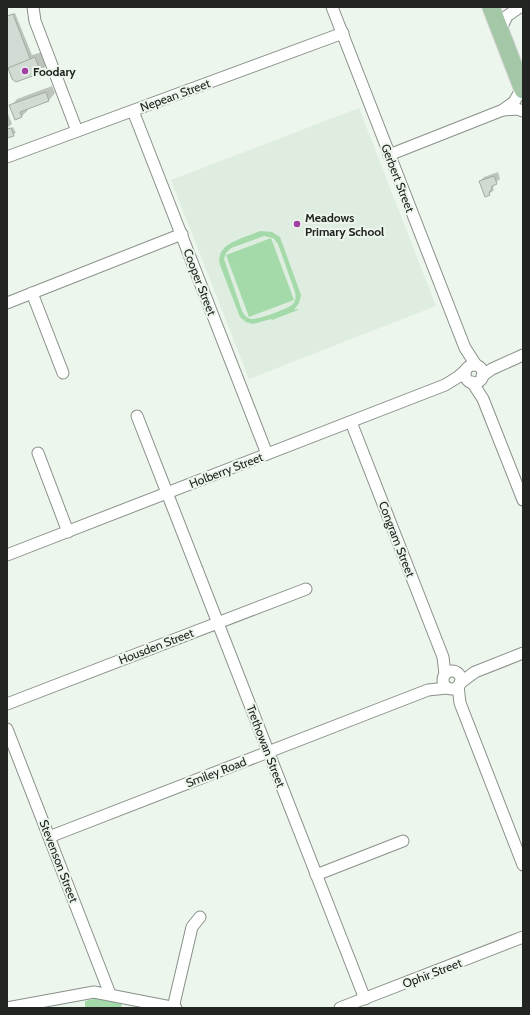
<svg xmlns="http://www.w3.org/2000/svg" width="530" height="1015" viewBox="0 0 530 1015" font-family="Cabin,sans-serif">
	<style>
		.built { fill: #deeddf }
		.green { fill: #a4daa9; fill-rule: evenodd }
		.shadow { fill: #0003 }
		.building { fill: #d2dbd3; stroke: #a2aaa2 }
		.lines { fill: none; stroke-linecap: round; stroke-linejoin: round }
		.minor-casing { stroke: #899089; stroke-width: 13 }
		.primary-casing { stroke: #d3d3d3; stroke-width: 19 }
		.minor { stroke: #fff; stroke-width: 11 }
		.primary { stroke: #a4c8a7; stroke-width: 17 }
		.poi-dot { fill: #a13ea3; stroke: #edf6ed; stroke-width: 1.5 }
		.labels { text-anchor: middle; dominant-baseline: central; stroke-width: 4; stroke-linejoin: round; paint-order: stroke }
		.poi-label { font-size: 12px; font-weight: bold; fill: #212421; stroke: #edf6ed; text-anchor: start }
		.street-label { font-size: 12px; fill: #212421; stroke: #edf6ed }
	</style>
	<rect width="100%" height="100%" fill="#edf6ed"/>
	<polygon class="built" points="359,108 436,306 249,379 171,180"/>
	<g class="green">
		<path d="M 260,231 L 272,232 L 280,237 L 301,295 L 299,303 L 294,310 L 298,309 L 298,310 L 272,320 L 271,319 L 253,324 L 246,322 L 240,317 L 220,265 C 214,243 245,238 260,231 ZM 264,236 L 273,238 L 278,244 L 295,292 C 296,296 296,300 293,304 C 288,309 257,320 251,319 C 247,318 244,315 242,311 L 224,259 L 226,253 L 231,248 Z"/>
		<polygon points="271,238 294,300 249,317 226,255"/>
		<polygon points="102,997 122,1004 121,1008 85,1008 85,1001"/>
	</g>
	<g class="shadow">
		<polygon points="15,13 32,55 42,52 47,65 40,72 7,66 7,16"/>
		<polygon points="52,86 55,93 49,100 27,108 28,110 21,117 11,106 17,99"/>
		<polygon points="7,111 12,124 7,128"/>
		<polygon points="13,127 16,133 7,137 7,129"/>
		<polygon points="498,172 500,179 495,183 493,188 494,190 489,194 480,181 484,177"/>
	</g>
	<g class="building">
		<polygon points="13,14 31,61 7,70 7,16"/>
		<polygon points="35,57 41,73 16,82 12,79 8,68"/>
		<polygon points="46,92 49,101 20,112 22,117 15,120 9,105"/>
		<polygon points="11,128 14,136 7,138 7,129"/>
		<polygon points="494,176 497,184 492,186 491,191 489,192 490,195 485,197 479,181"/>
	</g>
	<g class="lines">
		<g class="minor-casing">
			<g id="minor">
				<polyline points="33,7 35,21 77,131"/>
				<polyline points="332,7 465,348 476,365"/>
				<polyline points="500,31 507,16 520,7"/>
				<polyline points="503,110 517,109 523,111"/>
				<polyline points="133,111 267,454"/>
				<polyline points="389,155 503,110 514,102 522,88"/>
				<polyline points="7,157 343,33"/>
				<polyline points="32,293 63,373"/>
				<polyline points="7,303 182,234"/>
				<circle cx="474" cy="374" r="9"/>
				<polyline points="482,376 492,369 523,355"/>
				<polyline points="472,382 483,399 523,500"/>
				<polyline points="137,416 365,999"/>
				<polyline points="351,422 443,657 445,674"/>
				<polyline points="38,453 68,532"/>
				<polyline points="7,555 445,385 458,377 466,370"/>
				<circle cx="452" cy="680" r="9"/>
				<polyline points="460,683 475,672 523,653"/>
				<polyline points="458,686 460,703 523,865"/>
				<polyline points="7,704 306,589"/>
				<polyline points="7,729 110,994"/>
				<polyline points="49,837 428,690 447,688"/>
				<polyline points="316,875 403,841"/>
				<polyline points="7,1008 94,992 176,1008"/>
				<polyline points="173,1008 192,927 200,917"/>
				<polyline points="340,1008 523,937"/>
			</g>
		</g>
		<g class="primary-casing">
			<polyline id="primary" points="491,7 523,90"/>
		</g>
		<use href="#minor" class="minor"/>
		<use href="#primary" class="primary"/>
	</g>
	<g class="poi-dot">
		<circle cx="25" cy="71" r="4"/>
		<circle cx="297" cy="224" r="4"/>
	</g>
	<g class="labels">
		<g class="poi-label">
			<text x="33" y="71">Foodary</text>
			<text x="305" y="217">Meadows<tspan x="305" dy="14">Primary School</tspan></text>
		</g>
		<g class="street-label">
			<text transform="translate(175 95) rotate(-20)">Nepean Street</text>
			<text transform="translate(398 178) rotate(69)">Gerbert Street</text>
			<text transform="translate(200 282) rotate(69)">Cooper Street</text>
			<text transform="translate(226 470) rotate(-21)">Holberry Street</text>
			<text transform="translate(397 539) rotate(69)">Congram Street</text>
			<text transform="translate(156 646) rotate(-21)">Housden Street</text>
			<text transform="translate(266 746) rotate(69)">Trethowan Street</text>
			<text transform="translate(216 772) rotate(-21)">Smiley Road</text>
			<text transform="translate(59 861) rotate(69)">Stevenson Street</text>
			<text transform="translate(432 973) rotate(-21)">Ophir Street</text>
		</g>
	</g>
	<rect width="530" height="1015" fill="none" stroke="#212421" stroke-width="16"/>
</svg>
